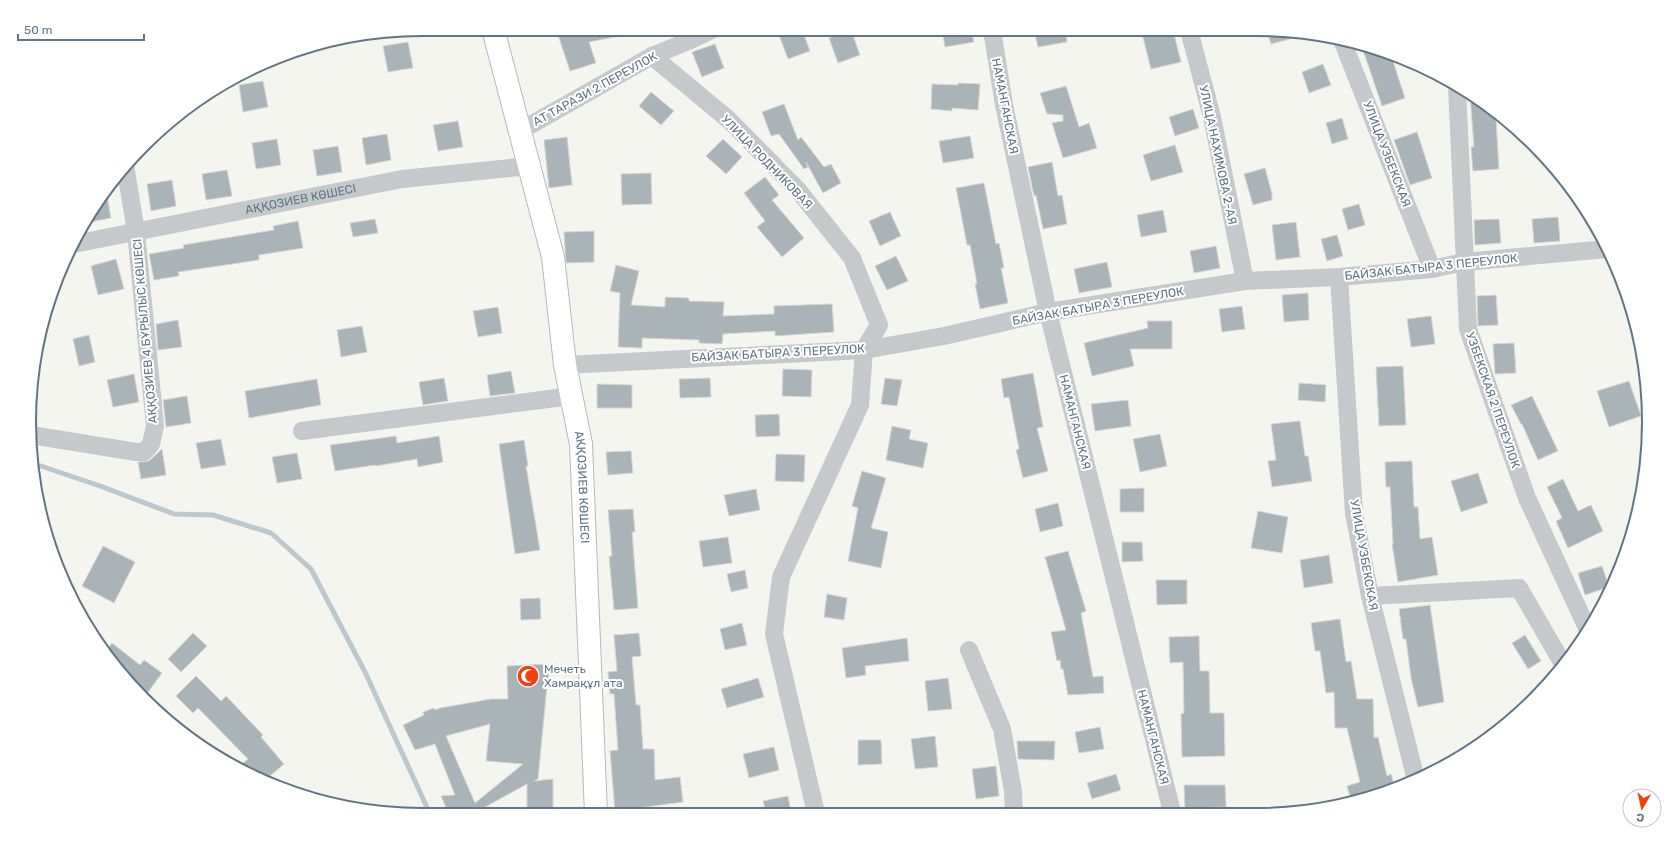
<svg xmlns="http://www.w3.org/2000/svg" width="1678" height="844" viewBox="0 0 1678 844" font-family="Rubik,sans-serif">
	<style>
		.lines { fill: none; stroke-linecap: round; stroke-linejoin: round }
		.stream { stroke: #bbc8cd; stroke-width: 5 }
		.building { fill: #a9b3b8; stroke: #d6d6d3; fill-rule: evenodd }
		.major-casing { stroke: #b6babe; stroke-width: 24 }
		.minor { stroke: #c6c9cc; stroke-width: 18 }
		.major { stroke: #fff; stroke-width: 22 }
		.labels { text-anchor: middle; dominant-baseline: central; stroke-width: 4; stroke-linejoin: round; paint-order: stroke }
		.street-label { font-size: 12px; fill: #607585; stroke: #fff }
		.poi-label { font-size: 12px; fill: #607585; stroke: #fff; text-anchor: start }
		.rim { fill: none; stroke: #607585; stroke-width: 2 }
	</style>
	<rect width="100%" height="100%" fill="#f5f5f0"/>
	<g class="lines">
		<polyline class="stream" points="32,463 100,486 174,514 213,515 271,533 311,569 365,672 430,814"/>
	</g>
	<g class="building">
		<polygon points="556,29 620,29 620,36 589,42 596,63 570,71"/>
		<polygon points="794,29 802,29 810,51 788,59 779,35"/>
		<polygon points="851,30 860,55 838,63 829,38"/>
		<polygon points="942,30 971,30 974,42 945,47"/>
		<polygon points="1034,30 1065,30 1067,42 1038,47"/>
		<polygon points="1141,30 1173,30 1181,62 1151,69"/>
		<polygon points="1267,30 1281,30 1309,34 1271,44"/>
		<polygon points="408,42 413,68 388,72 383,46"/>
		<polygon points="715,44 724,68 702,77 692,52"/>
		<polygon points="1361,44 1391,55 1405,98 1382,106"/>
		<polygon points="1323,64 1331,85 1309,93 1302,72"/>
		<polygon points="263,81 268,107 243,112 239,85"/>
		<polygon points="958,83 980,84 978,110 952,108 952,111 931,109 932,84 958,85"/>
		<polygon points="1066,86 1079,127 1089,123 1097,148 1063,158 1052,123 1063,121 1063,115 1047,114 1040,93"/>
		<polygon points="651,92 674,111 661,125 639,106"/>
		<polygon points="1470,95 1495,110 1505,120 1496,120 1499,169 1473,171 1471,147 1474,147"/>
		<polygon points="784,104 798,140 801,137 824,167 831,164 841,183 823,193 806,162 808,167 804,169 779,134 771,136 762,112"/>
		<polygon points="1193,109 1199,128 1175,136 1169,117"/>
		<polygon points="1342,118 1348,139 1332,144 1326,123"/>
		<polygon points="458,121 463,147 438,151 433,125"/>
		<polygon points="1417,132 1432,178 1410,185 1394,140"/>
		<polygon points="387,134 391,160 366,165 362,138"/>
		<polygon points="970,136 974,158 943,163 939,141"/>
		<polygon points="567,137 572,185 549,188 544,140"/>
		<polygon points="277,139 281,165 256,169 252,143"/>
		<polygon points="723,139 742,157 726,174 706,156"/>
		<polygon points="1175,145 1183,172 1151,181 1143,155"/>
		<polygon points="338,146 342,172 317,176 313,150"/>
		<polygon points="1052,162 1058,196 1062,195 1067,224 1043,229 1036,195 1034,196 1028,167"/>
		<polygon points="1265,168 1272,194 1272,200 1253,205 1244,174"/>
		<polygon points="227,170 232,196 206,200 202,174"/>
		<polygon points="651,173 652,204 622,205 621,174"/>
		<polygon points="765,177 779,195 772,200 804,238 782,257 757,227 765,221 744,193"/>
		<polygon points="172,180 176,206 151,211 147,184"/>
		<polygon points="984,183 996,244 999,243 1004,268 1001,268 1008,303 980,309 975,284 977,284 970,245 967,245 956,188"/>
		<polygon points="106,190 111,218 85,223 95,204"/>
		<polygon points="1359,204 1365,225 1348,230 1342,209"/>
		<polygon points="1163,210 1167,232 1141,237 1137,215"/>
		<polygon points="890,212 901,236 880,246 869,221"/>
		<polygon points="1558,217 1560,241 1534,243 1532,219"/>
		<polygon points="375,219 378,233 353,237 350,223"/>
		<polygon points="1499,219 1501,243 1475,245 1474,220"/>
		<polygon points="298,221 303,248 259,255 259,260 178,272 179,276 154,280 149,254 184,248 183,245 274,230 273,226"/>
		<polygon points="1296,222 1300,257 1276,260 1272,225"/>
		<polygon points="594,231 594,262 566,263 564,232"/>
		<polygon points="1337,235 1343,256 1327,261 1321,239"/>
		<polygon points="1216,246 1220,268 1194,273 1190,251"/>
		<polygon points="896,256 908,281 887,290 875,266"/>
		<polygon points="116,259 124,289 98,295 91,266"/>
		<polygon points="1107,262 1112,287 1079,293 1074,269"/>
		<polygon points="616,265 639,271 631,305 665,307 665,297 689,298 689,301 724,302 723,316 774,314 774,306 832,304 834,332 775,336 775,331 723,334 722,344 699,343 699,340 642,338 642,348 618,347 620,293 610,291"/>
		<polygon points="1308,293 1309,320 1284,322 1282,295"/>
		<polygon points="1496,295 1498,325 1478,326 1477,296"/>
		<polygon points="1242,306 1245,329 1222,332 1219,309"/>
		<polygon points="498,307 502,333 478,337 473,311"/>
		<polygon points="1431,316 1435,344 1411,347 1407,319"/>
		<polygon points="178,320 182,347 158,350 156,324"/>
		<polygon points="1147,321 1172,321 1172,349 1130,349 1134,366 1092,376 1084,343 1148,328"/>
		<polygon points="362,326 367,352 341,357 337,330"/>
		<polygon points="89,335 95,362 79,366 73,339"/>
		<polygon points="1514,343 1516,373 1495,374 1493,344"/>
		<polygon points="1403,366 1406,425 1379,426 1376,367"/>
		<polygon points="783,369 812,370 811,397 782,396"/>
		<polygon points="511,371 515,393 490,396 487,375"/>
		<polygon points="1033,373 1043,427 1037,428 1048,471 1023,478 1016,450 1019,449 1009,397 1004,398 1001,379"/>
		<polygon points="134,374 139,402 113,407 107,380"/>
		<polygon points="444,378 448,401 423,405 419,382"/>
		<polygon points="710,378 711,397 680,398 679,379"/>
		<polygon points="885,378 902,380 897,406 881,404"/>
		<polygon points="317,379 321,405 249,418 245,391"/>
		<polygon points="1629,381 1641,416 1609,427 1597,391"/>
		<polygon points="1299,383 1326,385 1325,402 1298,400"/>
		<polygon points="597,384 632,385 632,408 597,408"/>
		<polygon points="187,396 191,423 166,427 163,400"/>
		<polygon points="1532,396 1558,451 1538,460 1522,424 1521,424 1511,405"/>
		<polygon points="1128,400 1131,426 1095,431 1091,404"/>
		<polygon points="779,414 780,436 756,437 755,415"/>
		<polygon points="1300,421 1305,456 1308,456 1312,481 1272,487 1268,461 1276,460 1271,424"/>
		<polygon points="892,426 911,430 909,439 928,443 923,468 886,460"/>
		<polygon points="1160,434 1167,466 1140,472 1133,439"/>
		<polygon points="396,436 397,443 439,436 443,462 418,467 417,459 376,466 375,465 335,471 330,445"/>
		<polygon points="221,439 226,465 201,469 196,443"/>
		<polygon points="524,440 528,466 526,466 540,550 515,554 499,444"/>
		<polygon points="162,449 166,475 141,479 138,462 149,461"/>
		<polygon points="631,451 633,473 608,475 606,452"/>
		<polygon points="297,453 302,479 277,483 272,457"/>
		<polygon points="776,454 805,455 804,482 775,481"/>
		<polygon points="1412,461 1414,507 1418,507 1420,539 1432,537 1438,575 1398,582 1392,544 1393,544 1390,487 1386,487 1385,462"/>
		<polygon points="862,471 886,478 871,528 888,532 881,568 848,561 858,508 852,506"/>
		<polygon points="1478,473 1488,503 1461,512 1451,481"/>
		<polygon points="1563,479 1578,511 1591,505 1603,531 1568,548 1556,521 1562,518 1547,487"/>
		<polygon points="1144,488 1144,512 1120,512 1120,489"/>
		<polygon points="756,489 760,510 729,516 724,495"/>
		<polygon points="1058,503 1063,526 1040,532 1035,509"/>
		<polygon points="633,509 635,532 632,532 638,608 614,610 609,556 612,556 608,510"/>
		<polygon points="1258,511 1288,517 1282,553 1251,548"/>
		<polygon points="728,537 732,563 703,567 699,541"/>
		<polygon points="1122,542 1142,542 1143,561 1122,562"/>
		<polygon points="103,546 135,562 114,603 82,586"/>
		<polygon points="1068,551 1086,611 1081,613 1093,677 1103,676 1104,693 1068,695 1063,669 1061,669 1060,660 1057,661 1051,632 1066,630 1045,557"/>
		<polygon points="1329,555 1333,583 1304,588 1300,560"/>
		<polygon points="1602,566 1609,587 1585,595 1578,573"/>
		<polygon points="745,570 748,588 731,592 727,574"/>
		<polygon points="1156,580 1187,580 1187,604 1157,605"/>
		<polygon points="827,594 847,598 844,620 824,617"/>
		<polygon points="540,598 541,619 521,620 520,599"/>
		<polygon points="1430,605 1444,702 1418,707 1411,678 1406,639 1403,639 1399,609"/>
		<polygon points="1340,619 1346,662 1351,661 1357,699 1373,699 1374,738 1378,737 1387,776 1391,774 1395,788 1351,800 1347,786 1360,782 1347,728 1335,728 1334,692 1326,693 1320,651 1315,651 1311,623"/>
		<polygon points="742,623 747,645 725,650 720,629"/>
		<polygon points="193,633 207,646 181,672 168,659"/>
		<polygon points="639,633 641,656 632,657 636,705 640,705 643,749 654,749 655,780 680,777 683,802 615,811 610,751 618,750 614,694 610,694 608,672 617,671 614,635"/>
		<polygon points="1525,635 1541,661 1528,669 1512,643"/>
		<polygon points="1199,636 1200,671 1209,671 1210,713 1224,713 1225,756 1182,757 1181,714 1184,713 1183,662 1170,663 1169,637"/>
		<polygon points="907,638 909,661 865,666 866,675 846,678 842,648"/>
		<polygon points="112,643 140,665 144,660 162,673 143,699 110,661 105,652"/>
		<path d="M 548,664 L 549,686 L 547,686 L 538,779 L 534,781 L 553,779 L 553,814 L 527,814 L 527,784 L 478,811 L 479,814 L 449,814 L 441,796 L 455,795 L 435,744 L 415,750 L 403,725 L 424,715 L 423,712 L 434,708 L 435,710 L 440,708 L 491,699 L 508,699 L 507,666 ZM 490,724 L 486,761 L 523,764 L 475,803 L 446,736 Z"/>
		<polygon points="196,676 221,701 226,696 263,735 261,737 284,764 264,781 248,775 237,768 248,759 198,708 193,713 176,696"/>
		<polygon points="758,678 764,697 727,708 721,689"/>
		<polygon points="948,678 952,709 928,711 925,681"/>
		<polygon points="1100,727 1104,749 1079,753 1075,732"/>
		<polygon points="935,736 938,767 915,769 911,739"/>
		<polygon points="858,740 881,740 882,764 858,765"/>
		<polygon points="1017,741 1055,741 1054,760 1018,759"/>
		<polygon points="774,747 779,770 749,778 743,754"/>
		<polygon points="996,766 999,796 976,799 972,769"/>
		<polygon points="1116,774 1121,790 1092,799 1087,783"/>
		<polygon points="1184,785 1225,785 1226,807 1185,808"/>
		<polygon points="788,796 791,813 766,813 763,801"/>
	</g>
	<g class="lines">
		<g class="major-casing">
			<g id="major">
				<path id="s2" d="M 493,29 L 553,257 L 565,365 L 581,444 L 596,814"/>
			</g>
		</g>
		<g class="minor">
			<polyline points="992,30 1004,105 1048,312 1172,812"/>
			<polyline points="1189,30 1212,117 1245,281"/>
			<polyline points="1342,40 1432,269"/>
			<polyline points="652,56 729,120 798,190 852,258 879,325 864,350 860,405 781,577 774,634 816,813"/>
			<polyline points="1457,86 1468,329 1527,498 1587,628"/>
			<polyline points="520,131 652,56 691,40 714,29"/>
			<path id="s1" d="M 74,244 L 402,179 L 529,166"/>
			<polyline points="1339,277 1354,513 1370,596 1416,780"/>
			<polyline points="565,365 864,350 944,336 1048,312 1245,281 1339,277 1432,269 1464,262 1607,249"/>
			<polyline points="302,431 572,396"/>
			<polyline points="31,435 136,452 144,452 151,444 155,426 136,232 125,165"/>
			<polyline points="1370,596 1519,588 1563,664"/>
			<polyline points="969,650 1002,729 1013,791 1014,812"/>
		</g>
		<use href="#major" class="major"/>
	</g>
	<defs>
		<g id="mosque-disc" transform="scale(1.15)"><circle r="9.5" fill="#f63f0f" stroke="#fff"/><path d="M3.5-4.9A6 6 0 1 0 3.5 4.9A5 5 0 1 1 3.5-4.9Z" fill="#fff"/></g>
	</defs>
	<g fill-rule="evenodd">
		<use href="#mosque-disc" x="528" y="676"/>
	</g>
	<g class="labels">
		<g class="street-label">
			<text transform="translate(595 89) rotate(-29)">АТ ТАРАЗИ 2 ПЕРЕУЛОК</text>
			<text transform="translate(1005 106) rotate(79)">НАМАНГАНСКАЯ</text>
			<text transform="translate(1387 154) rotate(69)">УЛИЦА УЗБЕКСКАЯ</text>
			<text transform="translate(1218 155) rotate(78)">УЛИЦА НАХИМОВА 2-АЯ</text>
			<text transform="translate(767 162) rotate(46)">УЛИЦА РОДНИКОВАЯ</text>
			<text stroke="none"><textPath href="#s1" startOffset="231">АҚҚОЗИЕВ КӨШЕСІ</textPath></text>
			<text transform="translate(1431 267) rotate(-6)">БАЙЗАК БАТЫРА 3 ПЕРЕУЛОК</text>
			<text transform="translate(1098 306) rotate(-10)">БАЙЗАК БАТЫРА 3 ПЕРЕУЛОК</text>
			<text transform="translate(145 331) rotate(-95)">АҚҚОЗИЕВ 4 БҰРЫЛЫС КӨШЕСІ</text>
			<text transform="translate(778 353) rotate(-3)">БАЙЗАК БАТЫРА 3 ПЕРЕУЛОК</text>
			<text transform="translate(1493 400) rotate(71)">УЗБЕКСКАЯ 2 ПЕРЕУЛОК</text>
			<text transform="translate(1075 422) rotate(76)">НАМАНГАНСКАЯ</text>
			<text stroke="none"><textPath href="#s2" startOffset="468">АҚҚОЗИЕВ КӨШЕСІ</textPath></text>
			<text transform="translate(1364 555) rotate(80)">УЛИЦА УЗБЕКСКАЯ</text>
			<text transform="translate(1153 737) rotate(76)">НАМАНГАНСКАЯ</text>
		</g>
		<g class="poi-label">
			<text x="544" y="669">Мечеть<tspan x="544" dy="14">Хамрақұл ата</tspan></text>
		</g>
	</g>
	<path d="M0 0H1678V844H0ZM422 36H1256A386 386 0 0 1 1642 422V422A386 386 0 0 1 1256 808H422A386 386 0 0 1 36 422V422A386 386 0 0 1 422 36Z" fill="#fff" fill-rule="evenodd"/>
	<path class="rim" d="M422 36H1256A386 386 0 0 1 1642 422V422A386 386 0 0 1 1256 808H422A386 386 0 0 1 36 422V422A386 386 0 0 1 422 36Z"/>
	<g transform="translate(1642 808) rotate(189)"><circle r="19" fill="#ffffff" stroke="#bfc8ce"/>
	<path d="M0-3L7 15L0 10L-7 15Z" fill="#f63f0f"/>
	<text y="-6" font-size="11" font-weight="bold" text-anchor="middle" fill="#607585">С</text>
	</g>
	<path d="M18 34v6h126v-6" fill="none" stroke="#607585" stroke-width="2"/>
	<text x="24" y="34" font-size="12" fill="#607585" stroke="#ffffff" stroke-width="3" paint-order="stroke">50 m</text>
</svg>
